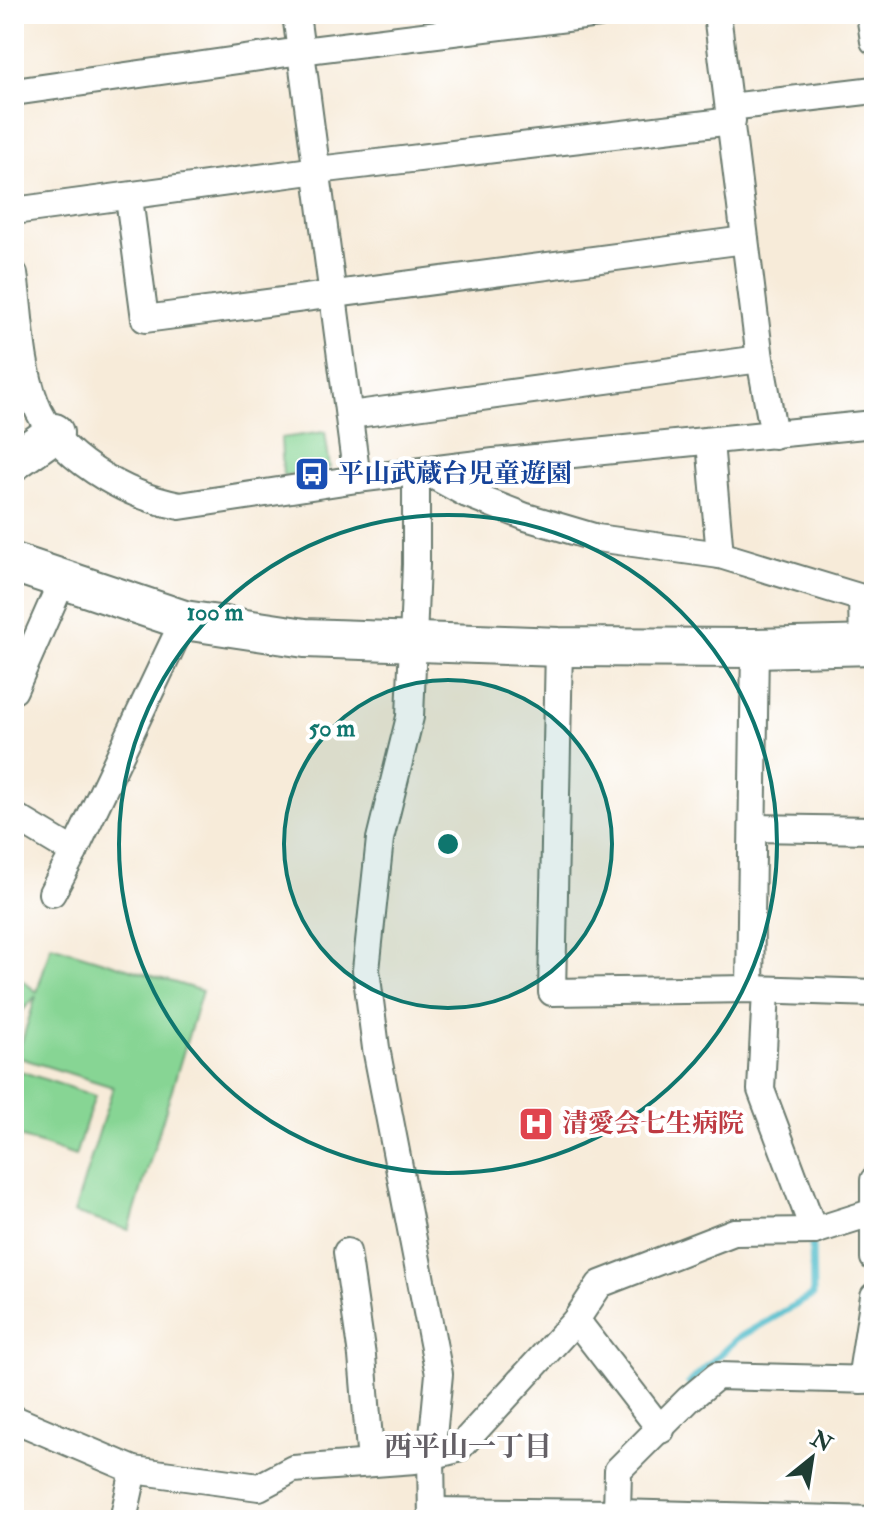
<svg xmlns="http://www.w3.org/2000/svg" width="888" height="1534" viewBox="0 0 888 1534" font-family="'IM FELL Double Pica','Noto Serif JP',serif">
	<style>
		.green { fill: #87d594; stroke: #538964; stroke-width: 2 }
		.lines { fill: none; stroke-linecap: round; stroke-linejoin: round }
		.stream { stroke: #50bcca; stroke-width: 7 }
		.street-casing { stroke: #6b7a6e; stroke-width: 30 }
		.secondary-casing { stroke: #6b7a6e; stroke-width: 42 }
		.street { stroke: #fff; stroke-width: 26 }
		.secondary { stroke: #fff; stroke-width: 38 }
		.ring { fill: none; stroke: #0f766e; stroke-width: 4 }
		.labels { text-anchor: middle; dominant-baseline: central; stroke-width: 8; stroke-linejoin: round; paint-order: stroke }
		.transit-label { font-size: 26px; font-weight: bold; fill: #164399; stroke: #fff; text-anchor: start }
		.health-label { font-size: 26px; font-weight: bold; fill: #be3a42; stroke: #fff; text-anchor: start }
		.neighbourhood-label { font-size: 28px; font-weight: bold; fill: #646066; stroke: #fff }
		.centre { fill: #0f766e; stroke: #fff; stroke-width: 4 }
		.ring-label { font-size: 24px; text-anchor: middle; font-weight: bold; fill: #0f766e; stroke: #fff; stroke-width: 8; stroke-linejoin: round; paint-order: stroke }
	</style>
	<rect width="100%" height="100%" fill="#fff"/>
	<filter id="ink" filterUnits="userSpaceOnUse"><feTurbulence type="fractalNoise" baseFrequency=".0125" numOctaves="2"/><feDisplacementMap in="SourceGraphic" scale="16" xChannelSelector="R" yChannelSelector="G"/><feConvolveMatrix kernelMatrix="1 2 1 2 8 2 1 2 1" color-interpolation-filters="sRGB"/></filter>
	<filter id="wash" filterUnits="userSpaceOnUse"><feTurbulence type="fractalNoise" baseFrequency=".006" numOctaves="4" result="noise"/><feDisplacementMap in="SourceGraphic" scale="32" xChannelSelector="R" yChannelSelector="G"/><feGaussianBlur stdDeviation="1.8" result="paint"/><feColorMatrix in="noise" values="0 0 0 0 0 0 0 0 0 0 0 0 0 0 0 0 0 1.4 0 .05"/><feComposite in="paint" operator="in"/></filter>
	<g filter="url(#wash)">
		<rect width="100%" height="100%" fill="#f7ebd9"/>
		<g class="green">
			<polygon points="325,432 330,468 283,476 281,438"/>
			<polygon points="51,945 202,991 129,1230 74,1213 113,1087 17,1057 36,996 14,1020 14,974 37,992"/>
			<polygon points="14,1069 95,1096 75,1156 14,1135"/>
		</g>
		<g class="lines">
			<polyline class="stream" points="689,1383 738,1338 813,1295 812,1241 816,1240"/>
		</g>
	</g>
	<g filter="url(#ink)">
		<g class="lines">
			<g class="street-casing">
				<g id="street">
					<polyline points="296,14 357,479"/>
					<polyline points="717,14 760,359 774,435"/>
					<polyline points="870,14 874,41"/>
					<polyline points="14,92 301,51 599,14"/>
					<polyline points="730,107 874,90"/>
					<polyline points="129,198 145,319 745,240"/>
					<polyline points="14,211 318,170 732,121"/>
					<path d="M 14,274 C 20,315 20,363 35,402 C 55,457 126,496 180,506 L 357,479 L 494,462 L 874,424"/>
					<polyline points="350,415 760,359"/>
					<polyline points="710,442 720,555"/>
					<polyline points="416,472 416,564 410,717 380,839 366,970 376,1048 439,1374 431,1457 432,1520"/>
					<polyline points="427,472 467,494 526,517 597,538 720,555 862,598 863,646"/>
					<polyline points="559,647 552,992 750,989 874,993"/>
					<polyline points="14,690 62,581"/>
					<polyline points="14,816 74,852"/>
					<polyline points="753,828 874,830"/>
					<polyline points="52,893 74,852 184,620"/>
					<polyline points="750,989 755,648"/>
					<polyline points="766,991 761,1090 814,1231"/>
					<polyline points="874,1180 874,1258"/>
					<polyline points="347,1252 362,1356 371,1463"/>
					<polyline points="576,1320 661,1430"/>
					<polyline points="861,1380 874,1296"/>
					<polyline points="14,1419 134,1470 259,1487 293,1469 415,1460 458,1449 576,1320 600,1284 734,1232 814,1231 874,1212"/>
					<polyline points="432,1511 617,1513 618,1470 689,1399 717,1376 874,1380"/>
					<polyline points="617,1513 874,1520"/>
					<polyline points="123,1520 134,1470"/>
				</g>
			</g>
			<g class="secondary-casing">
				<g id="secondary">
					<polyline points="14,461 54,433"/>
					<polyline points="14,563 184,620 305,638 559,647 755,648 874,645"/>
				</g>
			</g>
			<use href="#street" class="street"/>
			<use href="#secondary" class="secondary"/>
		</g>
	</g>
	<circle cx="448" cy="844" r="164" fill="#0f766e" fill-opacity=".12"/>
	<g class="ring">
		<circle cx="448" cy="844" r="164"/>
		<circle cx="448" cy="844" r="329"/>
	</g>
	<defs>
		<g id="bus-square" transform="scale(1.8)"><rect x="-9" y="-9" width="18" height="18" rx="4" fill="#1a4fb4" stroke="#fff"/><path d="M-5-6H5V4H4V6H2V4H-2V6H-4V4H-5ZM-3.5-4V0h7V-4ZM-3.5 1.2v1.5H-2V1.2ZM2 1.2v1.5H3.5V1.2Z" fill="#fff"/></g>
		<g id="hospital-square" transform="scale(1.8)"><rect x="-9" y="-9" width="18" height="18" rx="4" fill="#e0444e" stroke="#fff"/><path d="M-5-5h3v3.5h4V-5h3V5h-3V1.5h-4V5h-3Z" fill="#fff"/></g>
	</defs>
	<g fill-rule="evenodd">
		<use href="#bus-square" x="312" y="474"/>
		<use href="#hospital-square" x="536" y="1124"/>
	</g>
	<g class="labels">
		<g class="transit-label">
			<text x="338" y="474">平山武蔵台児童遊園</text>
		</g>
		<g class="health-label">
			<text x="562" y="1124">清愛会七生病院</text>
		</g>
		<g class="neighbourhood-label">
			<text x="468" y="1447">西平山一丁目</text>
		</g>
	</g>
	<circle cx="448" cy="844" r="12" class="centre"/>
	<g class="ring-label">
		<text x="215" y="620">100 m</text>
		<text x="332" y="736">50 m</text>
	</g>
	<rect width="888" height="1534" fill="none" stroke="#fff" stroke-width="48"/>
	<g transform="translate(812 1458) rotate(30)" stroke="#ffffff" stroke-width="6" paint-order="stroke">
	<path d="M0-6L14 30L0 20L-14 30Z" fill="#1f3d34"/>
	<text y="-12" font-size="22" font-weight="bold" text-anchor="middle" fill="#1f3d34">N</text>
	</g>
</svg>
